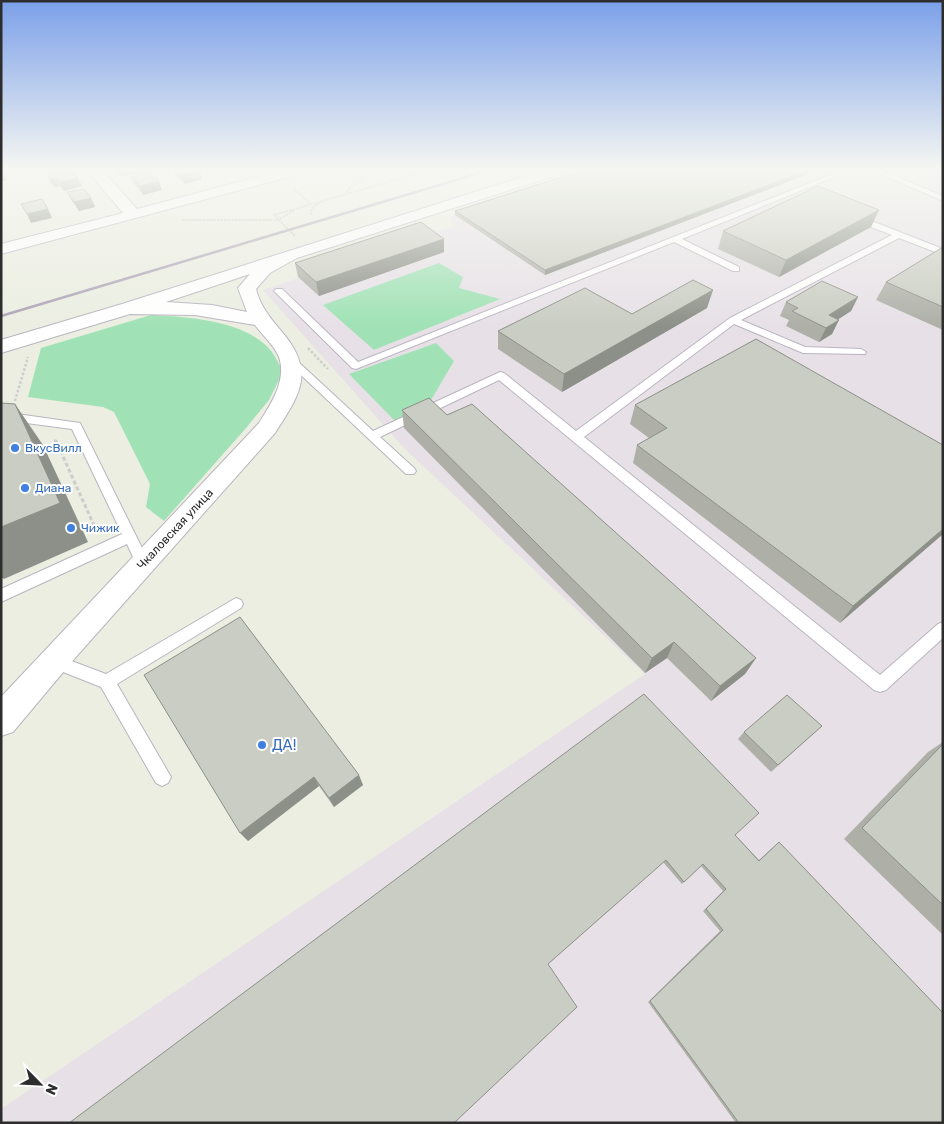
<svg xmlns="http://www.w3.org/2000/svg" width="944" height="1124" viewBox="0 0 944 1124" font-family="Rubik,sans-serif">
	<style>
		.industrial { fill: #e7e1e7 }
		.green { fill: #a0e2b5 }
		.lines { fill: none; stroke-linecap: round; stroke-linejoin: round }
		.lane-casing { stroke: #bab4c0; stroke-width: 2 }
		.street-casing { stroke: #bab4c0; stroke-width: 2 }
		.secondary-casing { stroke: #bab4c0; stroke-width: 2 }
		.path-far2 { stroke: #cdcdcd; stroke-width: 2; stroke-dasharray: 2.5 1; stroke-linecap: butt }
		.path-far1 { stroke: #cdcdcd; stroke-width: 2.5; stroke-dasharray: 2.5 2; stroke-linecap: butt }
		.path { stroke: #cdcdcd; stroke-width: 3; stroke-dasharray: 4 2.5; stroke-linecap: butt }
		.lane { fill: #fff; fill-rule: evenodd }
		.street { fill: #fff; fill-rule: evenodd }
		.secondary { fill: #fff; fill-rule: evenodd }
		.rail { stroke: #ada3b7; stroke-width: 2.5 }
		.wall { fill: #aeb0a8 }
		.shaded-wall { fill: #8d9088 }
		.building { fill: #cacdc3; stroke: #8d9088 }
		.shop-dot { fill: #3f7fe0; stroke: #fff; stroke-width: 2 }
		.labels { text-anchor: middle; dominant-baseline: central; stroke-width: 4; stroke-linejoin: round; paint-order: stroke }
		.shop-label { font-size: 12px; fill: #366cbe; stroke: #fff; text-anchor: start }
		.street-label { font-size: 12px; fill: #2d2d2d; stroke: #fff }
		.near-shop-label { font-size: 15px; fill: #366cbe; stroke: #fff; text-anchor: start }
	</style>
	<rect width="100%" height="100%" fill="#ebeee1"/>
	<polygon class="industrial" points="600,169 943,169 943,1123 1,1123 1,1109 645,674 405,449 263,290 454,226 449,217"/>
	<g class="green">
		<polygon points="439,263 463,277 459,288 500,299 374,350 323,305"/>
		<path d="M 151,315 C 188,317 247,320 272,352 C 276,358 280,366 283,372 L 269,400 L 246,428 L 164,521 L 146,507 L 150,484 L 114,412 L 103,407 L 28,397 L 41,348 Z"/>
		<polygon points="436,343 454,361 427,407 395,421 349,374"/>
	</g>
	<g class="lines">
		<g class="lane-casing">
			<g id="lane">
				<polygon points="845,169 854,169 682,239 739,267 739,271 733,271 674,242 356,369 352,368 274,291 276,289 282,289 358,362"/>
				<polygon points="869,169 878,169 943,196 943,201"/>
				<polygon points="853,216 859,216 943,249 943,255 899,238 741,320 805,347 861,349 866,352 865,354 803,353 734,324 584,437 880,675 938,624 943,622 943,638 886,690 880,692 874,690 499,380 380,437 414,468 416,471 414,474 406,474 285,360 286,358 294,358 373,431 500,372 504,373 576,431 730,318 892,235 853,220"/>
				<polygon points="10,413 80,423 150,564 148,568 143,569 138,568 127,544 1,602 1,589 122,534 72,429 11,421 1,424 1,416"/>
				<polygon points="236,598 241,600 243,604 241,608 117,684 171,777 168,783 162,786 156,783 101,687 48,666 45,661 48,656 53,654 106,674"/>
			</g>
		</g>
		<g class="street-casing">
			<polygon id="street" points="86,169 101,169 137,209 287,169 309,169 307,172 1,254 1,244 123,213"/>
		</g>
		<g class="secondary-casing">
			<path id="secondary" d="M 547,169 L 568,169 L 566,172 L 297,258 L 270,273 L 256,289 C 260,306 271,319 282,332 C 316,372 300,394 275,433 L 75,658 L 13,732 L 1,736 L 1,697 L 259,423 C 271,404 287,380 279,357 C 274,345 263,336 255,325 L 195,315 L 130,314 L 1,353 L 1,340 L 122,304 ZM 250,274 L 238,288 L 247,312 L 212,305 L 166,302 Z"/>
		</g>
		<g class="path-far2">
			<polyline points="433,169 440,174"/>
			<polyline points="294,189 310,203"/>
			<polyline points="346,192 373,169"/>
			<polyline points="311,215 311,209 321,202"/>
			<polyline points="182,220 278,220 295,210"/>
			<polyline points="295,236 274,215 433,169"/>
		</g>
		<g class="path-far1">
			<polyline points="308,348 328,369"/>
			<polyline points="15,401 28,357"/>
		</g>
		<polyline class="path" points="54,441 56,441 97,532"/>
		<use href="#lane" class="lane"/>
		<use href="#street" class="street"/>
		<use href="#secondary" class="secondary"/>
		<polyline class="rail" points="1,316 493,169"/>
	</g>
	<g class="wall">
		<polygon points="61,169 83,169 84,170 75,172 74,170 72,171 78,178 82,186 64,191 59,186 54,187 50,182 46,173 62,169"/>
		<polygon points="115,169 153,169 121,177 117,173"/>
		<polygon points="173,169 200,169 201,173 200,173 202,179 185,184 175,175"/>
		<polygon points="220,169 241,169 226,173"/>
		<polygon points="587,169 821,169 545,275 455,215 455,211"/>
		<polygon points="131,177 162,190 143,195 135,185"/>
		<polygon points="67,192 95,207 79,211 72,201"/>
		<polygon points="871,227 779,277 718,249 723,231"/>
		<polygon points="444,239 444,252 319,296 298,277 295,263"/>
		<polygon points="943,247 943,330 876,300 886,282"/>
		<polygon points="858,297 851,311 838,319 832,334 819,342 786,326 789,320 780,316 786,302"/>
		<polygon points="707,308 562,392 498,349 498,331 632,314"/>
		<polygon points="635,405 943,534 840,623 633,463 637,445 649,438 630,424"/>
		<polygon points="402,410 447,415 756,658 745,674 711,701 667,658 645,673 404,428"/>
		<polygon points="240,617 363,785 334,807 319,786 248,841"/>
		<polygon points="644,694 735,835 759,860 779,842 943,1123 736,1123 648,1002 720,931 703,911 723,891 701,866 682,884 663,862 548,964"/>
		<polygon points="822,726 771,772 738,739 744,732"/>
		<polygon points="943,742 943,935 844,839 928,752"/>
	</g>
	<g class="shaded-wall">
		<polygon points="74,169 83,169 84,170 75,172"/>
		<polygon points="118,169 153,169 121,177"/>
		<polygon points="194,169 200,169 201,173 200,173 202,179 185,184 182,175"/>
		<polygon points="225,169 241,169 226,173"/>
		<polygon points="811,169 821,169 545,275 545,270"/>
		<polygon points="5,176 7,180 1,182 1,177"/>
		<polygon points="55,177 59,186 54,187 50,178"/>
		<polygon points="78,178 82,186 64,191 60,182"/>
		<polygon points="159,181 162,190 143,195 140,186"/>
		<polygon points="91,198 95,207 79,211 74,202"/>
		<polygon points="48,209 52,218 31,223 27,214"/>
		<polygon points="879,210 871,227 779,277 786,260"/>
		<polygon points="444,239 444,252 319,296 316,282"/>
		<polygon points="713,290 707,308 562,392 564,374"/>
		<polygon points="858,297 851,311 825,328 829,315"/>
		<polygon points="839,320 832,334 819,342 826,328"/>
		<polygon points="15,404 43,445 88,542 4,579 1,577 1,527"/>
		<polygon points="943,529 943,534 840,623 853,606"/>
		<polygon points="674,642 667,658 645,673 652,658"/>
		<polygon points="756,658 745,674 711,701 720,686"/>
		<polygon points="359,775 363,785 334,807 329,798"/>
		<polygon points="314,777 319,786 248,841 240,833"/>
	</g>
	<g class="building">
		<polygon points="65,169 70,169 78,178 60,182 55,177 50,178 46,173"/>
		<polygon points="175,169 196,169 199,171 182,175"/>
		<polygon points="587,169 811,169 545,270 455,211"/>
		<polygon points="1,171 5,176 1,177"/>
		<polygon points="150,172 159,181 140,186 131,177"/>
		<polygon points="818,186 879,210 786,260 723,231"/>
		<polygon points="84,189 91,198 74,202 67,192"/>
		<polygon points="42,199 48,209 27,214 21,204"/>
		<polygon points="421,222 444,239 316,282 295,263"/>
		<polygon points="943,247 943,307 886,282"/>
		<polygon points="693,280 713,290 564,374 498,331 585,288 632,314"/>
		<polygon points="822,281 858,297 829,315 839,320 826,328 792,311 798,308 786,302"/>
		<polygon points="756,339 943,445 943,529 853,606 637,445 667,428 635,405"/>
		<polygon points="429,398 447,415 472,404 756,658 720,686 674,642 652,658 402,410"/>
		<polygon points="1,403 15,404 60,503 1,527"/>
		<polygon points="240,617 359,775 329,798 314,777 240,833 144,675"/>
		<polygon points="644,694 759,813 735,835 759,861 779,842 943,1013 943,1123 739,1123 650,1001 723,930 706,909 726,889 703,864 684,882 666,860 548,964 577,1007 454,1123 69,1123"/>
		<polygon points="787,695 822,726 778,765 744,732"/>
		<polygon points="943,744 943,905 862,828"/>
	</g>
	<linearGradient id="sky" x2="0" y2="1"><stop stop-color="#7ba0e9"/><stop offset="0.52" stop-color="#f6f7f2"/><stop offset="1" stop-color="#f6f7f2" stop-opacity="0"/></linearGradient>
	<rect width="944" height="326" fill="url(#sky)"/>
	<g class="shop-dot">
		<circle cx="15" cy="448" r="5"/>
		<circle cx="25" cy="488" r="5"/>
		<circle cx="71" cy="528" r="5"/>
		<circle cx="262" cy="745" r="5"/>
	</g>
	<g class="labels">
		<g class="shop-label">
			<text x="25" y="448">ВкусВилл</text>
			<text x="35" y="488">Диана</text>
			<text x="81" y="528">Чижик</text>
		</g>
		<g class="street-label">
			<text transform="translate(175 529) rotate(-47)">Чкаловская улица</text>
		</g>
		<g class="near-shop-label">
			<text x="272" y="745">ДА!</text>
		</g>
	</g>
	<rect width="944" height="1124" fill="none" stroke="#2d2d2d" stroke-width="5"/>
	<g transform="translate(40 1084) rotate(114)" stroke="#ffffff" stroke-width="4" paint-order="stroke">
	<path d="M0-4L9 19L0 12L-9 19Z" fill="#2d2d2d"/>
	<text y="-8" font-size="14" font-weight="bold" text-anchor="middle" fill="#2d2d2d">N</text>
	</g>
</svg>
